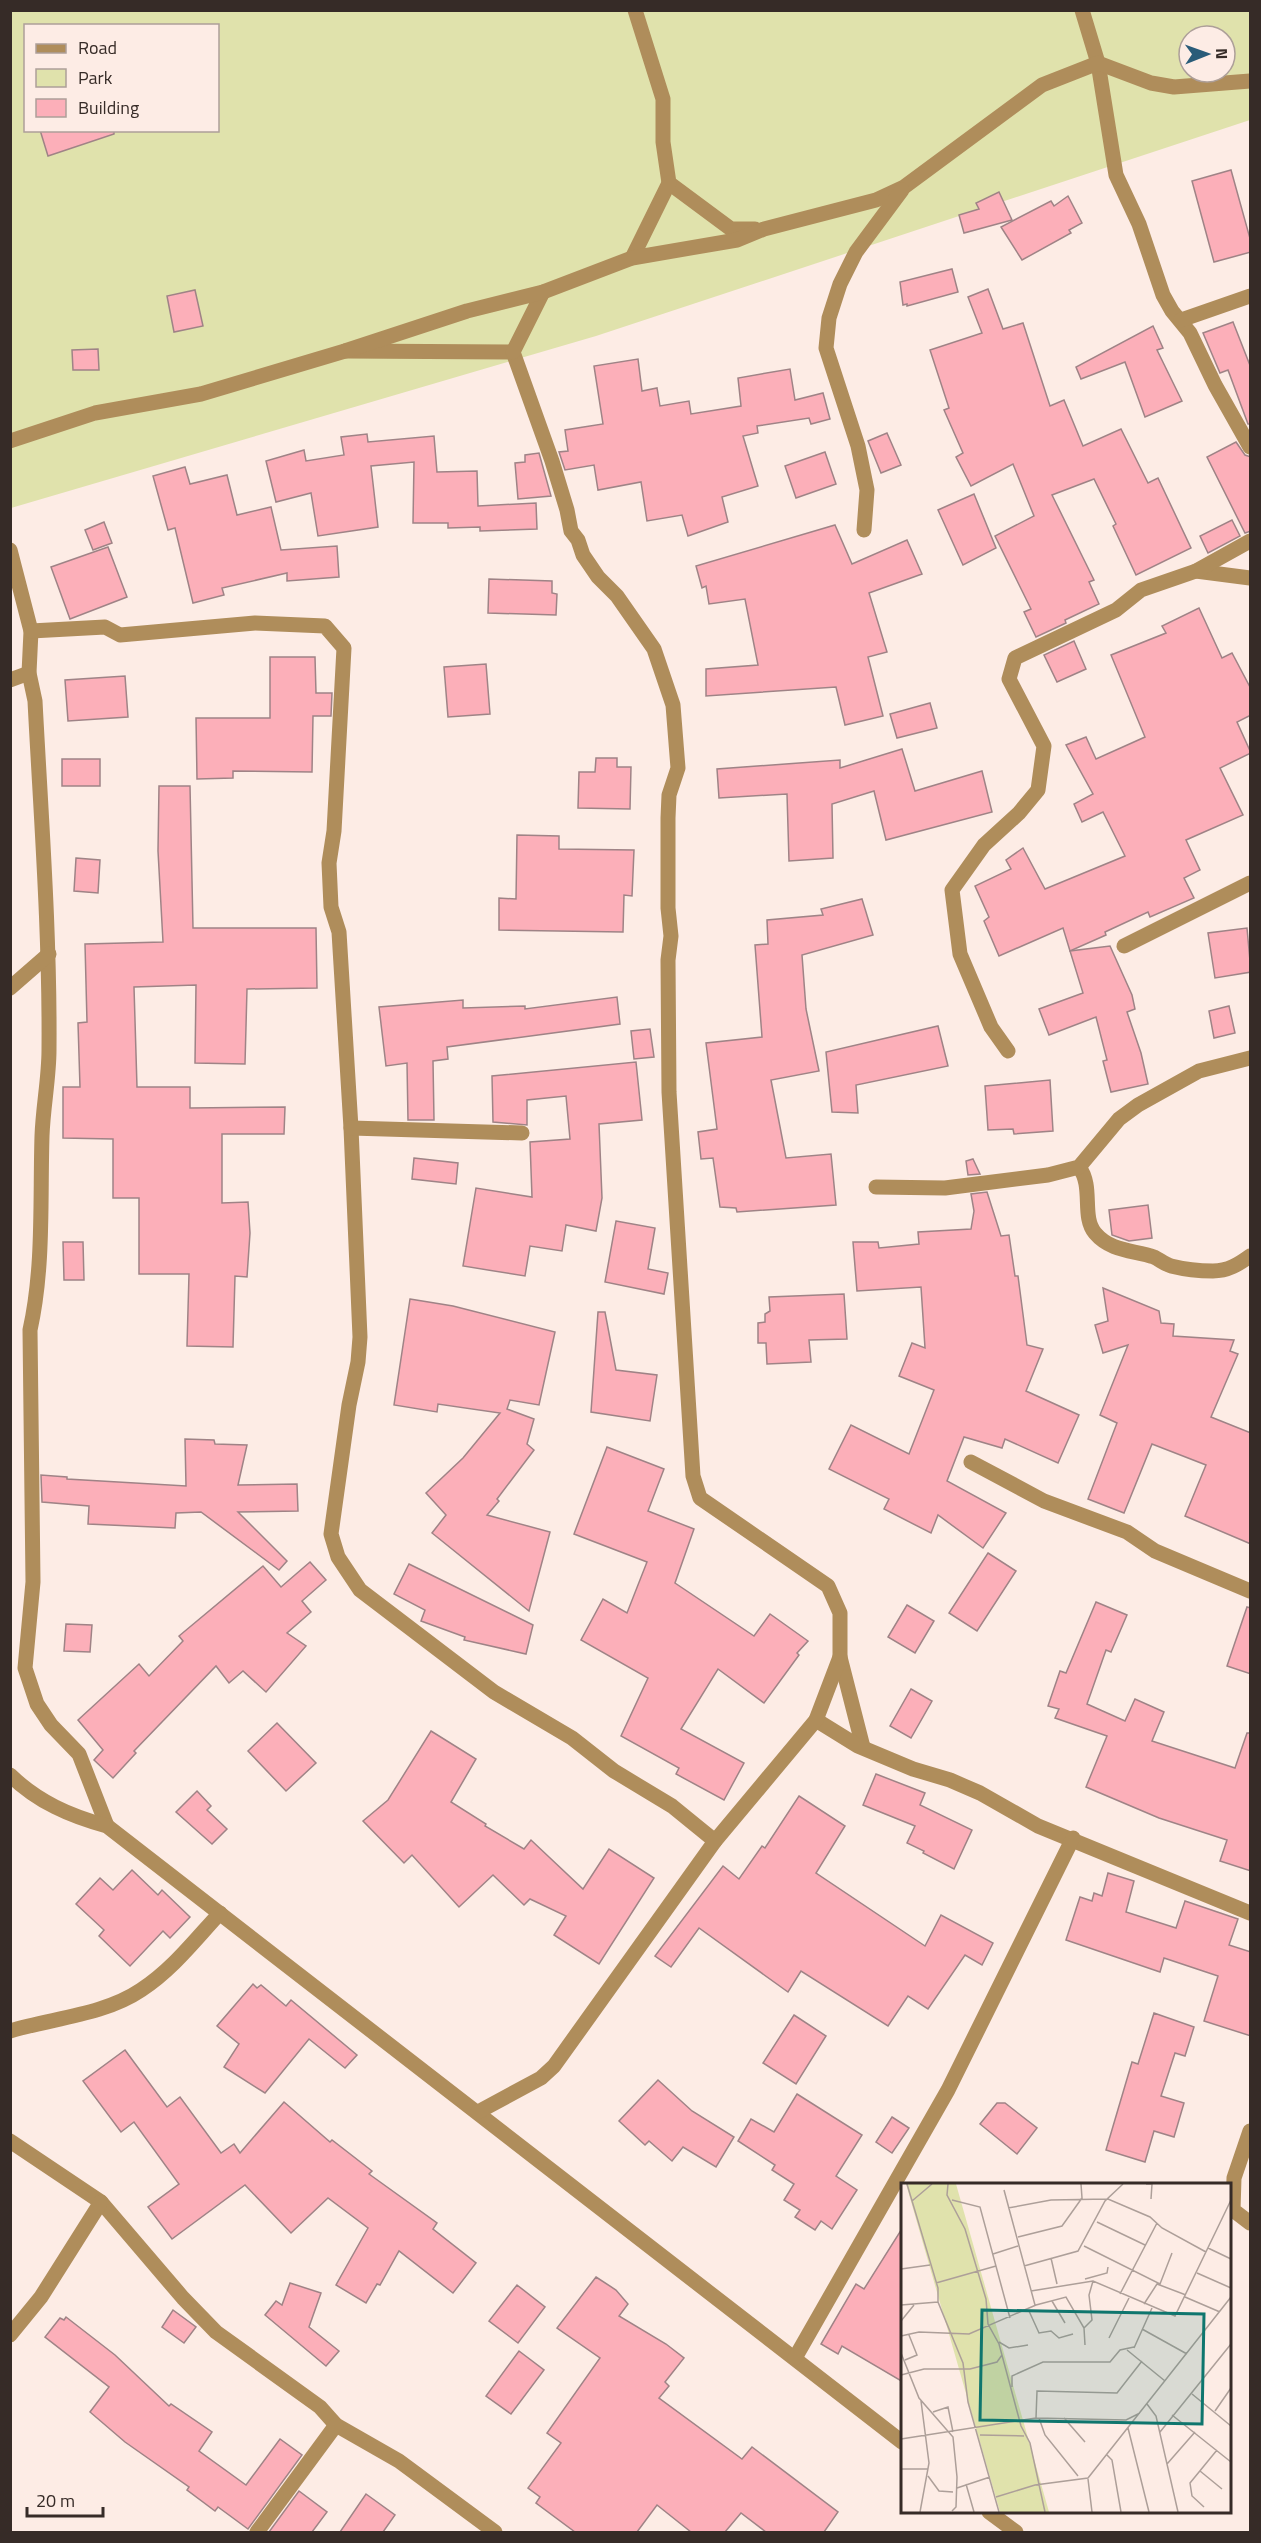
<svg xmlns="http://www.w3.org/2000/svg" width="1261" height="2543" viewBox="0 0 1261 2543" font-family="'Titillium Web',sans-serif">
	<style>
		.green { fill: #e0e2ac; fill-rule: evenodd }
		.building { fill: #fcafb9; stroke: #9f8386; stroke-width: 1.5 }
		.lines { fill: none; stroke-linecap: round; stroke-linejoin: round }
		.minor { stroke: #af8d5b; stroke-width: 15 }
		.inset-road { fill: none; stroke: #ad9f99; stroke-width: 1.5 }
		.view { fill: #0f766e; fill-opacity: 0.15; stroke: #0f766e; stroke-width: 3 }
		.inset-edge { fill: none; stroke: #362b27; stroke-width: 3 }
	</style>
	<rect width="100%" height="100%" fill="#fdece5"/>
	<path class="green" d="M 11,11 L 1250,11 L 1250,120 L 596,336 L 11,508 ZM 26,26 L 218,26 L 218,130 L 26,130 ZM 1189,36 L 1225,36 L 1225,72 L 1189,72 Z"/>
	<g class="building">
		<polygon points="40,130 114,130 114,134 48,156"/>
		<polygon points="1231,170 1251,242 1251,252 1214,262 1192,181"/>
		<polygon points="999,192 1012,220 964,233 959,215 979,209 976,203"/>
		<polygon points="1068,196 1082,223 1069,230 1071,233 1022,260 1001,227 1051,201 1054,206"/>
		<polygon points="952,269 958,292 907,306 907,304 903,305 900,282"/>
		<polygon points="988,289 1003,329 1023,323 1050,406 1064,400 1083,446 1121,429 1148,483 1158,478 1191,548 1136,575 1113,526 1116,524 1094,479 1052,495 1094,580 1089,582 1099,604 1065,620 1066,623 1036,637 1024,612 1031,609 995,536 1034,516 1013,464 971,486 956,457 963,453 944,410 949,408 930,350 982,333 968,297"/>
		<polygon points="195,290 203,326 174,332 167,296"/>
		<polygon points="1233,322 1251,368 1251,424 1248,424 1228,370 1220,373 1203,333"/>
		<polygon points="1153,326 1163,348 1157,350 1182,401 1145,417 1125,362 1081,379 1076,367"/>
		<polygon points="98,349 99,370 73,370 72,350"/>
		<polygon points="638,359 642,391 657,388 660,406 689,401 691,414 741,406 738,378 790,369 795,400 823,393 830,419 811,424 809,418 757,426 758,433 743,436 758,486 722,497 728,522 688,536 682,515 647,521 641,482 598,490 594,465 565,470 559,452 568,451 565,430 603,424 594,366"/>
		<polygon points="887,433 901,465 881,473 868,441"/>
		<polygon points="367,434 368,442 434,436 437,472 477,471 478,506 536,503 537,529 480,531 480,527 448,528 448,523 413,523 414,462 371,466 378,527 318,536 311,493 276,502 266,461 304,450 306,461 344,455 341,437"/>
		<polygon points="1236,442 1245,455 1251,457 1251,531 1245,533 1207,457"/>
		<polygon points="825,452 836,484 796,498 785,466"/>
		<polygon points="539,453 551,496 518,499 515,463 525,462 525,455"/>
		<polygon points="185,467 190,484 227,475 237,515 271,507 281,550 337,546 339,577 287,581 287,573 222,588 224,595 193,603 175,528 168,530 153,476"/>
		<polygon points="974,494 996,548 963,565 938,510"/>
		<polygon points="1232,520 1240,536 1208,553 1200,536"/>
		<polygon points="104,522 112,543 93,550 85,530"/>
		<polygon points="835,525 852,564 907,540 922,574 869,593 887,652 868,657 883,716 845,725 836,687 706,696 706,669 758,665 745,599 709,604 706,586 702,588 696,566"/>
		<polygon points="108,547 127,597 70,619 51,567"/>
		<polygon points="489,579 552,581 552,593 557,594 556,615 488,613"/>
		<polygon points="1199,608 1222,658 1232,653 1251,689 1251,715 1237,722 1251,753 1220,768 1243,815 1186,840 1200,870 1184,878 1194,898 1150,917 1148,912 1105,932 1106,935 1070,951 1063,928 999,956 984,921 989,917 975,886 1011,869 1006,860 1023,848 1045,889 1125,856 1103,812 1082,822 1074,804 1093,794 1066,745 1086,737 1096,759 1145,737 1111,655 1166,633 1162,626"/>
		<polygon points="1074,641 1086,669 1057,682 1044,655"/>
		<polygon points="270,657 315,657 316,693 332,693 331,716 313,716 312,772 233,771 233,778 197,779 196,718 270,718"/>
		<polygon points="486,664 490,714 448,717 444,667"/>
		<polygon points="125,676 128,717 68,721 65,680"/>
		<polygon points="930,703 937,728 897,738 890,714"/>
		<polygon points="902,749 915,791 982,771 992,812 886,840 874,791 832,804 833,858 789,861 787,794 719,798 717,769 840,760 840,768"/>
		<polygon points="596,758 617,758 617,767 631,767 630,809 578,808 579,772 595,772"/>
		<rect x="62" y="759" width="38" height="27"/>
		<polygon points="159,786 190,786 193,928 316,928 317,988 247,989 245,1064 195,1063 196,985 134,987 137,1087 190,1087 190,1108 285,1107 284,1134 222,1134 222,1203 248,1202 250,1233 247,1277 235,1276 233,1347 187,1346 189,1274 139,1274 139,1198 113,1198 113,1139 63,1138 63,1087 80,1087 78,1023 87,1022 85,944 163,942 158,851"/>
		<polygon points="517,835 559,836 559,849 634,850 632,896 624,895 623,932 499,930 499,898 516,899"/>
		<polygon points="76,858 100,860 98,893 74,891"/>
		<polygon points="862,899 873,935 802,955 806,1009 819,1071 771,1080 786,1158 831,1154 836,1205 737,1212 736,1208 720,1207 713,1158 701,1159 698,1132 717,1129 706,1043 762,1037 755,945 768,944 767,920 823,915 821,909"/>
		<polygon points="1247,928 1251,972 1215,978 1208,933"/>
		<polygon points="1110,946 1132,995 1135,1009 1127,1012 1141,1053 1148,1084 1111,1092 1103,1061 1107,1060 1096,1017 1049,1035 1039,1009 1083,993 1070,951"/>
		<polygon points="617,997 620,1024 447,1047 448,1059 433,1061 434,1120 408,1120 407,1063 386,1066 379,1007 463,1000 463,1008 525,1006 525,1009"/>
		<polygon points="1229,1006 1235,1033 1214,1038 1209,1011"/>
		<polygon points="938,1026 948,1066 856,1085 858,1113 832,1112 826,1052"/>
		<polygon points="650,1029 654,1057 634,1059 631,1031"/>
		<polygon points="636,1062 642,1120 599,1124 602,1198 596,1231 566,1225 562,1251 530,1246 525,1276 463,1266 476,1188 532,1197 530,1142 570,1139 566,1096 527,1100 527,1125 493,1122 492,1076"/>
		<polygon points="1050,1080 1053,1131 1014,1134 1013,1129 988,1130 985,1086"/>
		<polygon points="414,1158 458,1163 456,1184 412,1179"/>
		<polygon points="973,1159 980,1174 968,1175 966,1161"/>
		<polygon points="987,1192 1001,1236 1009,1235 1015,1276 1018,1276 1027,1345 1043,1349 1026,1391 1079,1415 1058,1463 1005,1439 1002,1448 964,1437 947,1481 1006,1513 983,1548 938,1515 931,1533 884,1509 889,1499 829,1469 851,1425 909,1454 934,1390 899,1376 912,1343 925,1348 921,1287 857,1291 853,1242 878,1242 879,1248 919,1244 918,1232 971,1229 974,1211 971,1194"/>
		<polygon points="1148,1205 1152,1238 1129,1241 1112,1235 1109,1210"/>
		<polygon points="616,1221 655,1228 648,1269 668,1273 664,1294 605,1282"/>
		<polygon points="63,1242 83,1242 84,1280 64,1280"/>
		<polygon points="1103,1288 1159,1311 1161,1323 1174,1324 1173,1336 1234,1340 1230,1351 1238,1354 1211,1417 1251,1433 1251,1544 1185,1516 1206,1465 1152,1444 1124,1513 1088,1499 1117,1423 1100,1415 1128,1345 1103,1353 1095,1325 1108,1321"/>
		<polygon points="844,1294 847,1339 809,1340 811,1362 767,1364 766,1343 758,1343 758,1323 765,1322 765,1314 770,1311 769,1297"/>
		<polygon points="410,1299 453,1306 555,1332 539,1405 510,1400 507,1409 534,1419 527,1444 534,1450 497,1499 499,1501 487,1515 550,1532 529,1611 432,1533 446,1515 426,1493 463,1458 500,1413 438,1404 437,1412 394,1405"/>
		<polygon points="598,1312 605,1312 616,1370 657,1375 650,1421 591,1412"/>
		<polygon points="185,1439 214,1440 215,1444 247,1445 238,1485 297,1484 298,1511 238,1512 287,1561 279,1570 201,1512 176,1513 175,1528 88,1524 89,1506 42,1502 41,1475 67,1477 67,1479 186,1486"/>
		<polygon points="607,1447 664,1469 648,1511 694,1529 675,1583 754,1636 770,1614 808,1641 797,1653 799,1655 764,1703 718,1669 681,1729 744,1763 724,1800 676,1774 679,1768 621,1736 648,1678 581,1640 603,1599 627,1613 647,1562 574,1534"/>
		<polygon points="988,1553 1016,1571 977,1631 949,1613"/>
		<polygon points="310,1562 326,1580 302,1601 311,1612 287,1633 306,1646 266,1692 243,1671 229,1683 216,1666 134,1751 136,1753 113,1778 94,1760 103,1750 78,1720 139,1664 149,1676 183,1641 179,1636 263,1566 281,1587"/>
		<polygon points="409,1564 533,1625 526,1654 464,1640 465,1637 421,1621 425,1610 394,1594"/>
		<polygon points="1096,1602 1127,1615 1111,1652 1106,1650 1087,1704 1125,1721 1135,1699 1164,1712 1152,1741 1235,1768 1247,1733 1251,1733 1251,1871 1220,1861 1227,1840 1159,1818 1086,1787 1107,1736 1055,1718 1059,1709 1048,1706 1060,1671 1066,1673"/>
		<polygon points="907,1605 934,1621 915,1653 888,1637"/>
		<polygon points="1247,1607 1251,1608 1251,1674 1227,1666"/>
		<polygon points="66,1624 92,1625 90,1652 64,1651"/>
		<polygon points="911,1689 932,1701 911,1738 890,1726"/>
		<polygon points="277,1723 316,1763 286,1791 248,1751"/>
		<polygon points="431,1731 476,1759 451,1802 486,1824 485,1826 524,1849 531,1840 583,1889 609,1849 654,1878 599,1964 554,1935 566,1916 530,1899 524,1905 493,1875 459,1907 412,1855 404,1863 363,1821 388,1800"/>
		<polygon points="876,1774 925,1793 920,1805 972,1830 954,1869 923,1853 924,1851 907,1843 915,1826 863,1805"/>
		<polygon points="197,1791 211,1806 207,1810 227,1829 212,1844 176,1812"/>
		<polygon points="799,1796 845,1826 816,1873 925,1946 941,1915 993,1943 982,1965 965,1955 928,2009 908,1996 888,2026 801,1971 788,1992 699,1928 671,1967 655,1956 723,1866 739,1879 762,1846 765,1848"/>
		<polygon points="132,1870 158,1895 162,1890 190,1917 170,1938 163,1931 130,1966 99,1936 104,1930 76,1904 100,1878 113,1890"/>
		<polygon points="1108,1873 1134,1881 1126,1912 1176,1928 1185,1901 1238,1919 1229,1945 1251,1952 1251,2036 1204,2021 1218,1976 1164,1958 1160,1972 1066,1940 1080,1897 1092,1901 1094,1893 1102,1896"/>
		<polygon points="253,1984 257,1988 261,1985 286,2006 291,2000 357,2055 345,2068 309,2039 265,2093 224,2067 239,2044 217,2026"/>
		<polygon points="1154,2013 1194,2027 1185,2056 1175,2053 1161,2096 1184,2103 1174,2137 1154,2131 1145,2162 1106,2150 1132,2062 1138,2064"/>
		<polygon points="794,2015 826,2036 796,2084 763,2063"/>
		<polygon points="125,2050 167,2107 180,2097 221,2153 234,2144 240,2153 284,2102 330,2142 332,2140 372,2171 369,2174 437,2223 433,2229 476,2263 453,2293 399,2251 380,2285 377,2284 366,2303 336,2285 368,2228 328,2198 291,2233 245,2185 172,2239 148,2207 179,2184 134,2122 121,2132 83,2081"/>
		<polygon points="658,2080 692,2111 734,2137 716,2167 683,2147 672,2161 649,2141 645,2145 619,2121"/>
		<polygon points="797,2094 862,2135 836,2176 857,2190 832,2229 821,2221 815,2230 795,2217 800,2210 784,2200 794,2184 772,2170 775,2165 738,2141 751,2119 774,2132"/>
		<polygon points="997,2103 1005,2103 1037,2128 1017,2154 980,2124"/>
		<polygon points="892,2117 909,2128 892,2153 876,2142"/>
		<polygon points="903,2227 903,2382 842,2346 838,2354 821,2344 856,2284 864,2289"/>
		<polygon points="596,2277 616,2290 628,2304 619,2316 666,2344 684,2358 665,2382 669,2386 659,2398 742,2459 752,2447 838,2512 824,2532 766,2532 741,2513 725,2532 691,2532 657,2505 637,2532 575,2532 536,2503 540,2497 528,2488 561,2443 547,2433 600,2358 557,2328"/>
		<polygon points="290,2283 321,2293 309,2327 339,2351 326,2366 265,2315 276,2301 282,2305"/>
		<polygon points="517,2285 545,2307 518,2343 489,2321"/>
		<polygon points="173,2310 196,2327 184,2343 162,2327"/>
		<polygon points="66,2317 115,2355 169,2406 171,2404 212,2432 199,2451 246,2485 280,2439 302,2455 248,2529 218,2507 215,2511 187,2490 189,2487 125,2442 90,2412 109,2387 45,2337 60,2318 64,2320"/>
		<polygon points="519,2351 544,2370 511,2414 486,2396"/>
		<polygon points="299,2491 327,2512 312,2532 269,2532"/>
		<polygon points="366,2494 395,2515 383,2532 340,2532"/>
	</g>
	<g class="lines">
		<g class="minor">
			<polyline points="635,10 663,99 663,142 669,183 731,229 755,229"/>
			<polyline points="1082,10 1098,63 1116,175 1139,224 1163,295 1172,311 1190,333 1215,385 1250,447"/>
			<polyline points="632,258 669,183"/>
			<polyline points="1181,320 1250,296"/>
			<polyline points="345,351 513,352 552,461 567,510 571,531 578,540 583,555 598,577 617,596 654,649 673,705 678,768 669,795 668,818 668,908 671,936 668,960 669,1092 693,1476 700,1498 828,1586 840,1613 840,1657 863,1747"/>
			<polyline points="513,352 543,292"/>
			<polyline points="10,441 95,413 201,394 345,351 467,311 543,292 632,258 737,240 764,229 876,200 904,187 1042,85 1098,63 1151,83 1174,87 1250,81"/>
			<polyline points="864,530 867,490 858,446 826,348 829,318 840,284 856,252 902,190"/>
			<path d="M 10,550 L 31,631 L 29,673 L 35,701 C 41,817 50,933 49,1050 C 49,1078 43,1107 42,1136 C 40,1200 44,1267 30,1330 L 33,1582 L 25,1668 L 37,1704 L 51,1725 L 79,1754 L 107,1826"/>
			<polyline points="1196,571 1250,578"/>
			<polyline points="31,631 105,627 120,635 255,623 325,626 344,648 334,831 329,863 331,907 339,932 351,1128 360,1337 358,1362 349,1405 331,1534 338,1557 360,1590 494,1692 572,1738 614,1771 672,1806 715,1841"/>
			<polyline points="10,680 29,673"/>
			<polyline points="1124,946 1250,883"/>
			<polyline points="10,988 49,954"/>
			<polyline points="1008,1051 991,1027 960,954 952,890 984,845 1019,813 1038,790 1044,746 1009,679 1015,658 1116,610 1141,590 1196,571 1250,541"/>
			<polyline points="351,1128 522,1133"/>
			<path d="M 1079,1167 C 1094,1187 1081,1216 1095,1233 C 1111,1252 1134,1250 1154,1257 C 1160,1260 1165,1264 1171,1266 C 1183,1269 1200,1271 1213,1271 C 1228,1271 1239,1264 1250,1256"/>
			<polyline points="876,1187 945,1188 1048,1175 1079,1167 1119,1119 1138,1105 1199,1071 1250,1058"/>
			<polyline points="971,1462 1044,1501 1127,1532 1155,1551 1250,1591"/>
			<polyline points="816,1720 858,1746 913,1769 950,1780 980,1793 1038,1826 1250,1913"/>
			<path d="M 10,1775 C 38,1802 70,1816 107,1826 L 902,2442"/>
			<path d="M 10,2031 C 53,2018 104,2015 141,1990 C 172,1970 195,1940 220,1913"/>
			<polyline points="478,2112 541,2078 554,2066 715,1841 816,1720 840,1657"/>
			<polyline points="1250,2131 1234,2178 1233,2210 1250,2223"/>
			<polyline points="10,2141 101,2202 183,2298 216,2332 320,2407 336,2425 399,2461 495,2532"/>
			<polyline points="10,2335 41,2297 101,2202"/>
			<polyline points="795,2358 948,2090 1073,1838"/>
			<polyline points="989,2512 1016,2532"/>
			<polyline points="257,2532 336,2425"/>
		</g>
	</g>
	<g transform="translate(901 2183)">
		<rect width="330" height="330" fill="#fdece5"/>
		<path d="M 5,1 L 55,1 L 148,329 L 99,329 Z" fill="#e0e2ac"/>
		<path class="inset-road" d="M 6,1 L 37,105 L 37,119 L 62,180 L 67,219 L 98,329M 47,1 L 46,12 L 64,46 L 85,116 L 87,141 L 98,161 L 120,243 L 129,260 L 144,329M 245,1 L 251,1 L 250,16M 103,7 L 134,122M 51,17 L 79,24 L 109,135M 11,18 L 31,1M 107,25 L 150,17 L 207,16 L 249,34 L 261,45 L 305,69M 196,39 L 244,62M 117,54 L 161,43 L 181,15 L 180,1M 183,63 L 259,101 L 271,70M 307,65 L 330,76M 92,71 L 117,63M 150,75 L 156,101M 123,83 L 177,68 L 204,18 L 222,1M 0,86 L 29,82M 296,90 L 330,105M 184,96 L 206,90 L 207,84M 35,100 L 95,83M 130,108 L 192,98 L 274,133 L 330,17M 219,111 L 256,40M 284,114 L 319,129M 151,118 L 164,140M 243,121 L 256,101 L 285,112M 0,122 L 37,119M 128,128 L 138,150 L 150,148 L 158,155 L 172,151M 0,138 L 13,122M 183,145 L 191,137 L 188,112 L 192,98M 241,146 L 286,171M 0,153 L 18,149 L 68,151 L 135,122 L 165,114 L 183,145 L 184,162M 208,155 L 228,115M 98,159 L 108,165 L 127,162M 233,165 L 251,125M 226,167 L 264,198M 0,170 L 18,215 L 52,254 L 56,294 L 55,324 L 51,328M 4,177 L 16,172 L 8,152M 0,192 L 23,186 L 69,186 L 96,179 L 101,172M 111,204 L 111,193 L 142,179 L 209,179 L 219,167 L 233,164M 291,211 L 330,243M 246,221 L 255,233 L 277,329M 314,228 L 330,205M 32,229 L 47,224 L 52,249M 271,232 L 330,279M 135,235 L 136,208 L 216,210 L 241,178M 138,235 L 144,252 L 177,293M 163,235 L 184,259M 227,245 L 248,329M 259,249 L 330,161M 79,252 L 123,253M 0,256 L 135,235 L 225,237 L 239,230M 206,272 L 211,277 L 220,329M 266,281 L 294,249M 0,286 L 27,286M 299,288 L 321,306M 27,293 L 38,308 L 52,309M 187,296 L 191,329M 65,301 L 73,329M 56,305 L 89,294M 95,314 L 134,302 L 187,295 L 330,114M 303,324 L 291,313 L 289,300 L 316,267M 19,329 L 28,280 L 20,218"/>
		<path class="view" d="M 81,127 L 303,131 L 301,241 L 79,237 Z"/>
		<rect width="330" height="330" class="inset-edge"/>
	</g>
	<rect width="1261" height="2543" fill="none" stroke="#362b27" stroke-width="24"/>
	<rect x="24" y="24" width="195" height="108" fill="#fdece5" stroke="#ad9f99" stroke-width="1.5"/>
	<rect x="36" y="44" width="30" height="9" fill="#af8d5b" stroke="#ad9f99" stroke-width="1.5"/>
	<text x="78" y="54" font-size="18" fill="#362b27">Road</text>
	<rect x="36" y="69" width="30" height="18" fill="#e0e2ac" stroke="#ad9f99" stroke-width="1.5"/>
	<text x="78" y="84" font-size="18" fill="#362b27">Park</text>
	<rect x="36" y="99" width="30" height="18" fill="#fcafb9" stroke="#ad9f99" stroke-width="1.5"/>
	<text x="78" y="114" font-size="18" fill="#362b27">Building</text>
	<g transform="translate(1207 54) rotate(89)"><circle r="28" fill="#fdece5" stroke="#ad9f99" stroke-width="1.5"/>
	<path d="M0-4.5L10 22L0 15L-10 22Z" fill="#2a5c79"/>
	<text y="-9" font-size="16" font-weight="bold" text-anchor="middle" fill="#362b27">N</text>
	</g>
	<path d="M27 2507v9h76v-9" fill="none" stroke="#362b27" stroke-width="3"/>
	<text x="36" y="2507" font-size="18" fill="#362b27" stroke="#fdece5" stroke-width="4.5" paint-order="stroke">20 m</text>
</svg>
